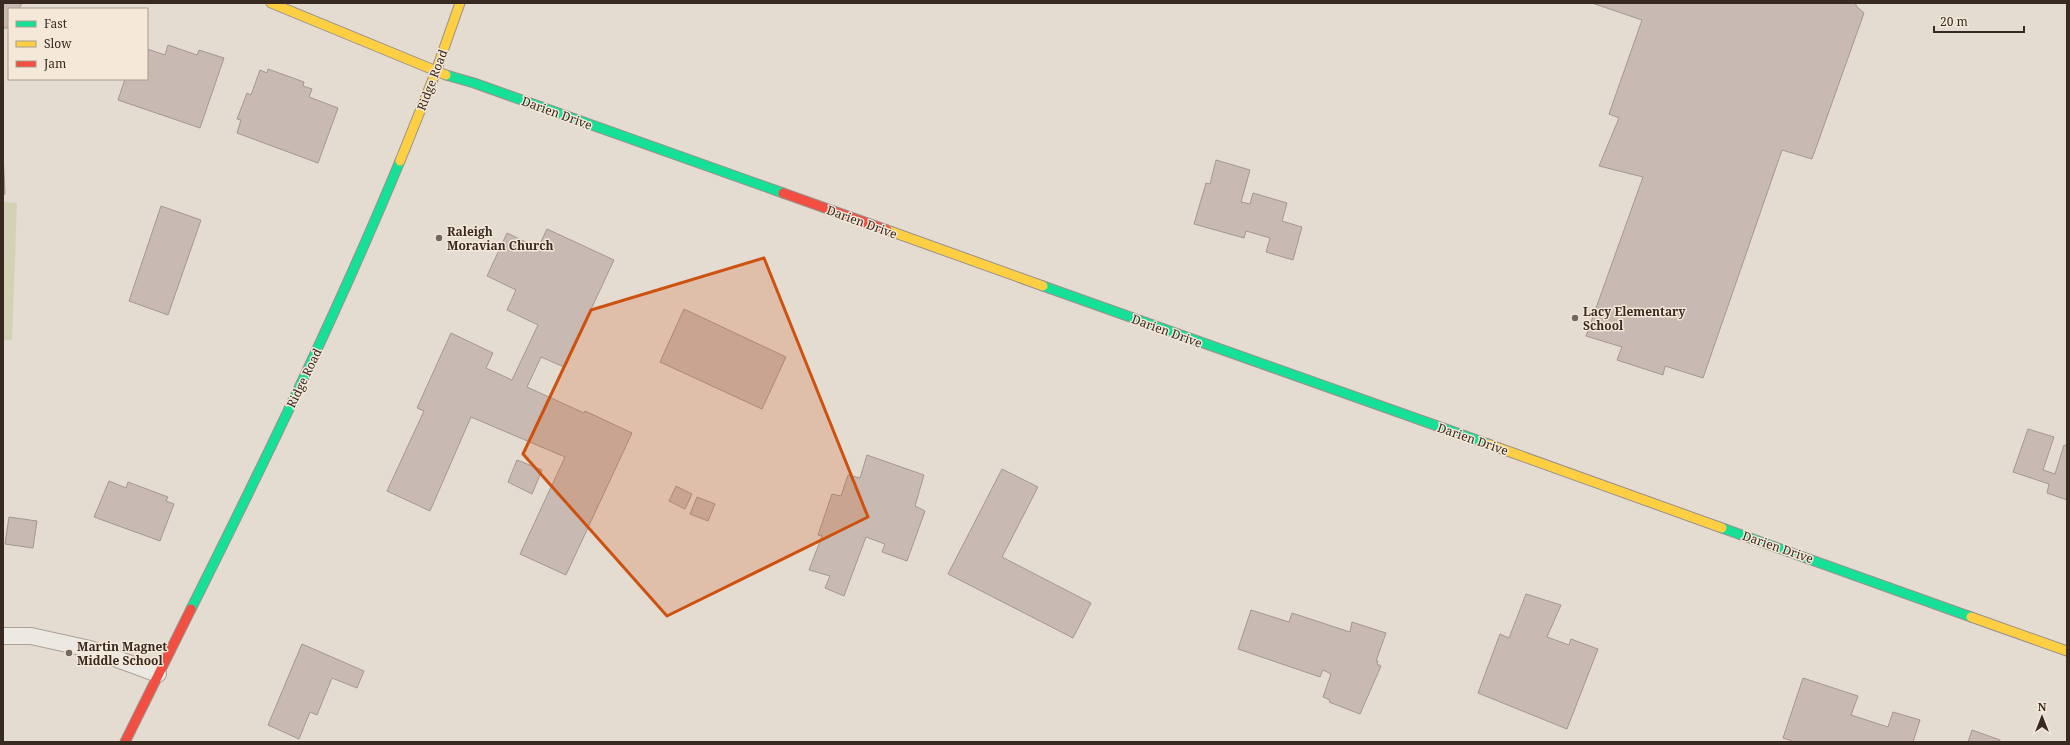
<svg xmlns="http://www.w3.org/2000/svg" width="2070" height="745" viewBox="0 0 2070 745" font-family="'Noto Serif',serif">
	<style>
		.green { fill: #d5d1b4 }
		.building { fill: #c8bab2; stroke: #a49790 }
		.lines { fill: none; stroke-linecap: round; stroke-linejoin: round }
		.lane-casing { stroke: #aaa199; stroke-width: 18 }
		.fast-casing { stroke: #99918a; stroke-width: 11 }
		.slow-casing { stroke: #99918a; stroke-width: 11 }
		.jam-casing { stroke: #99918a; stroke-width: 11 }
		.lane { stroke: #ece8e2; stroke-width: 16 }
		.fast { stroke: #16e098; stroke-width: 9 }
		.slow { stroke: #ffcf43; stroke-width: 9 }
		.jam { stroke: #f24e42; stroke-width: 9 }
		.marked { fill: #ce520f; fill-opacity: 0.2; stroke: #ce520f; stroke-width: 3; stroke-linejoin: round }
		.poi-dot { fill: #74675f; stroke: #f4e8d8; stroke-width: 1.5 }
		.labels { text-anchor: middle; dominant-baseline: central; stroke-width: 3; stroke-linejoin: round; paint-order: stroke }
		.street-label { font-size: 12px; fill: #382921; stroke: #f4e8d8 }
		.poi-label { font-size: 12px; font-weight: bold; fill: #382921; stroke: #f4e8d8; text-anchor: start }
	</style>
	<rect width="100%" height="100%" fill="#e4dbd1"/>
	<polygon class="green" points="3,202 17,203 12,340 3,340"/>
	<g class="building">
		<polygon points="3,3 22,3 19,9 9,9 9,28 3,28"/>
		<polygon points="1592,3 1856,3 1856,6 1864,13 1812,159 1782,150 1703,378 1665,366 1663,375 1617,360 1622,347 1586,336 1643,177 1599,166 1619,118 1609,114 1642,20"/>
		<polygon points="168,45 197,55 199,50 224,58 200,128 118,100 125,79 147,79 147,49 165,55"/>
		<polygon points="268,69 304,82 303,86 312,89 309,97 338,108 318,163 237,133 241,120 237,119 247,93 251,95 260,70 267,73"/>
		<polygon points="3,154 5,194 3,194"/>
		<polygon points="1216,160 1250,170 1241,202 1250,204 1253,193 1287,203 1282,221 1302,227 1293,260 1266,252 1270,238 1246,231 1244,238 1194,224 1206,183 1210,184"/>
		<polygon points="161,206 201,220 168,315 129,301"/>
		<polygon points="547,229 614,260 564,367 541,357 527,387 584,413 585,411 632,433 566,575 520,554 565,457 471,417 430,511 387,491 424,411 417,408 451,333 493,353 486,368 512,380 538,325 507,310 516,290 487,276 507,233 538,248"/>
		<polygon points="684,309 786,357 762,409 660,362"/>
		<polygon points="2028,429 2054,437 2043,470 2055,474 2064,445 2067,446 2067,500 2047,493 2049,484 2013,472"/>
		<polygon points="867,455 924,475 915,506 925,511 907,561 882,552 885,544 866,537 844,596 825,588 830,576 809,570 822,536 818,535 832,494 841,496 848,475 860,478"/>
		<polygon points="517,460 542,470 532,494 508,482"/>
		<polygon points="1002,469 1038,487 1002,557 1091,603 1073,638 948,574"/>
		<polygon points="109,481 126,488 128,482 168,497 166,501 174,504 160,541 94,517"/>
		<polygon points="676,486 692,494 685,509 669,501"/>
		<polygon points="697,497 715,504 708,521 690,514"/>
		<polygon points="9,517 37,521 33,548 5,544"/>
		<polygon points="1526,594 1561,605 1547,637 1569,645 1571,639 1598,649 1567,729 1478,693 1500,634 1509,638"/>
		<polygon points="1251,610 1289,622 1292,613 1350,632 1352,622 1386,633 1376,661 1378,661 1377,664 1381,666 1360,714 1329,702 1330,700 1323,697 1331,674 1323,670 1320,677 1238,649"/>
		<polygon points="302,644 364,671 357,688 332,678 317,715 310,712 299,739 268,725"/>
		<polygon points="1803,678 1858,696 1851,715 1888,727 1893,712 1920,720 1913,742 1795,742 1783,738"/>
		<polygon points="1972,730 2000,740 2000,742 1968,742"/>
	</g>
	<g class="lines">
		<g class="lane-casing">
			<polyline id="lane" points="3,636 31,636 90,649 158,674"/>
		</g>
		<g class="fast-casing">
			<g id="fast">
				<polyline points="446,75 474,83 783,193"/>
				<polyline points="1043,286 1488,444"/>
				<polyline points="1722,528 1971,617"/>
				<path d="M 191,609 C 265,461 337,313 400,161"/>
			</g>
		</g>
		<g class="slow-casing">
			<g id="slow">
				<polyline points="271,3 446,75"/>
				<polyline points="400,161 435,74 460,3"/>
				<polyline points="887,230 1043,286"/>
				<polyline points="1488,444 1722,528"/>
				<polyline points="1971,617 2067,651"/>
			</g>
		</g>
		<g class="jam-casing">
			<g id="jam">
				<polyline points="783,193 887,230"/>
				<polyline points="125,742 191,609"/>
			</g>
		</g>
		<use href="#lane" class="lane"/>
		<use href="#fast" class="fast"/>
		<use href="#slow" class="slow"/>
		<use href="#jam" class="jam"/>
	</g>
	<path class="marked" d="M 764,258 L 868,517 L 667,616 L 523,454 L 591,310 Z"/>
	<g class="poi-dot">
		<circle cx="439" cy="238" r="4"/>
		<circle cx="1575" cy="318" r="4"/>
		<circle cx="69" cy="653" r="4"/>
	</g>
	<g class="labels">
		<g class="street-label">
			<text transform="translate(432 80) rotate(-69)">Ridge Road</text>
			<text transform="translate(557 113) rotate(20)">Darien Drive</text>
			<text transform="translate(862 222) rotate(20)">Darien Drive</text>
			<text transform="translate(1167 331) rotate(20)">Darien Drive</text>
			<text transform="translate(304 378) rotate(-64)">Ridge Road</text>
			<text transform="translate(1473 439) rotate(19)">Darien Drive</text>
			<text transform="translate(1778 547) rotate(19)">Darien Drive</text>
		</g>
		<g class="poi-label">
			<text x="447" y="231">Raleigh<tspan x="447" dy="14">Moravian Church</tspan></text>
			<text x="1583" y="311">Lacy Elementary<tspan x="1583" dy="14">School</tspan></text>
			<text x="77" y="646">Martin Magnet<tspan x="77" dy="14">Middle School</tspan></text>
		</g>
	</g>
	<rect width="2070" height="745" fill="none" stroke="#382921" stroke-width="8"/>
	<rect x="8" y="8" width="140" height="72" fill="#f4e8d8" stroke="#a99c8f"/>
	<rect x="16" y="21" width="20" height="6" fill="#16e098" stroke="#a99c8f"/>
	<text x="44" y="28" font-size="12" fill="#382921">Fast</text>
	<rect x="16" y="41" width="20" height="6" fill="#ffcf43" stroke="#a99c8f"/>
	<text x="44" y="48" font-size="12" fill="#382921">Slow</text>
	<rect x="16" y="61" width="20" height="6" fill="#f24e42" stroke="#a99c8f"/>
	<text x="44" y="68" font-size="12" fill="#382921">Jam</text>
	<g transform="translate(2042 717)" stroke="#f4e8d8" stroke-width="3" paint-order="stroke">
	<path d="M0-3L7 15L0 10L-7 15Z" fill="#382921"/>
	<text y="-6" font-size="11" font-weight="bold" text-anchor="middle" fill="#382921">N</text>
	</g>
	<path d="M1934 26v6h90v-6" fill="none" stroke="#382921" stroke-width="2"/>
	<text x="1940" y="26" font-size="12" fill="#382921" stroke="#f4e8d8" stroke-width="3" paint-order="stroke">20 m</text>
</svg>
